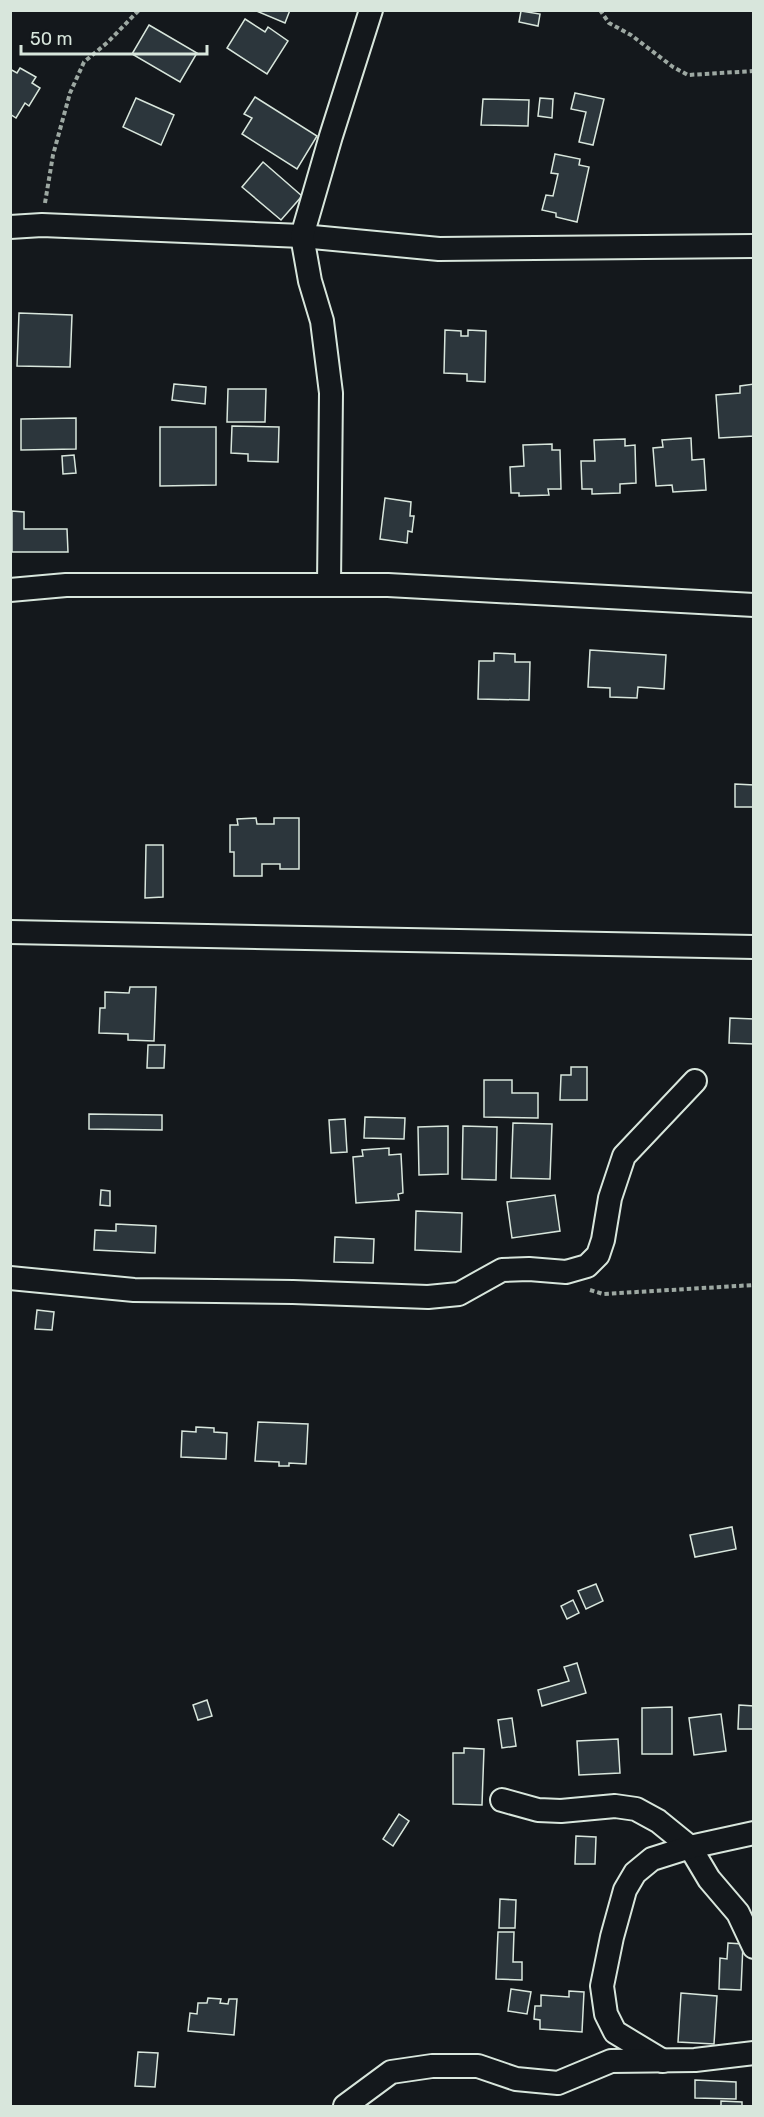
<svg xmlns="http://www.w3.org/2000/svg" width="764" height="2117" viewBox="0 0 764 2117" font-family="Rubik,sans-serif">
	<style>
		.building { fill: #2c363c; stroke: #d8e6dc; stroke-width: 1.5 }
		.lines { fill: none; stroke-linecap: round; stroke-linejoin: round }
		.street-casing { stroke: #d8e6dc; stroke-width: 26 }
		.path { stroke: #9da8a2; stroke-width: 4; stroke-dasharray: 4.5 3; stroke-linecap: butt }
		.street { stroke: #14181c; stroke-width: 22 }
	</style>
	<rect width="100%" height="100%" fill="#14181c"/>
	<g class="building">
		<polygon points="254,10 290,10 285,23"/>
		<polygon points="521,11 540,14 538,26 519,22"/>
		<polygon points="245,19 265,32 268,27 288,41 267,74 227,48"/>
		<polygon points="149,25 197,53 180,82 132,54"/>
		<polygon points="20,68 36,77 32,83 40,88 29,106 25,103 16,118 10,114 10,69 17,73"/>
		<polygon points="575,93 604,99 593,145 579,142 586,112 571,109"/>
		<polygon points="255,97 317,136 297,169 242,134 252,118 244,114"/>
		<polygon points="136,98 174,115 161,145 123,127"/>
		<polygon points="540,98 553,99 552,118 538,116"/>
		<polygon points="483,99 529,100 528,126 481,125"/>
		<polygon points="555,154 580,159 579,165 589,167 577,222 556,217 556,213 542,210 546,195 553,196 558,174 551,173"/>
		<polygon points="263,162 302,196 281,220 242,187"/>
		<polygon points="19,313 72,315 70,367 17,366"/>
		<polygon points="445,330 461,331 461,336 468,336 468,330 486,331 485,382 467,381 467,374 444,373"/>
		<polygon points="174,384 206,387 205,404 172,400"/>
		<polygon points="754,384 754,436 719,438 716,395 740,393 740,386"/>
		<polygon points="228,389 266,389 265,422 227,422"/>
		<polygon points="76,418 76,449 21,450 21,419"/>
		<polygon points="232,426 279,427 278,462 248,461 248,454 231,453"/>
		<polygon points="160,427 216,427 216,485 160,486"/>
		<polygon points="691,438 692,460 704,459 706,490 673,492 672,485 656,486 653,448 663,447 662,440"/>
		<polygon points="625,439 625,446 635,445 636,483 620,484 620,493 592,494 592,489 582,489 581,461 595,461 594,440"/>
		<polygon points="552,444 552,450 560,450 561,489 548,489 549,495 519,496 519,493 511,493 510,467 524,466 523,445"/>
		<polygon points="74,455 76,473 63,474 62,456"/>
		<polygon points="385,498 411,502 410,516 414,516 412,532 408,531 407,543 380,539"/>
		<polygon points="12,511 24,512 24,529 67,529 68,552 12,552"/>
		<polygon points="590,650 666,655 664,689 638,687 637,698 610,697 610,688 588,687"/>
		<polygon points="494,653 515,654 515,662 530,662 529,700 478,699 479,661 494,661"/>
		<polygon points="735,784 754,785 754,807 735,807"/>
		<polygon points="256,818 257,824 274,824 274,818 299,818 299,869 280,869 280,864 262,864 262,876 234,876 234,852 230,852 230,825 238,825 237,819"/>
		<polygon points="146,845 163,845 163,897 145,898"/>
		<polygon points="130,987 156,987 154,1041 128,1040 128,1034 99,1033 100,1008 105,1008 105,992 129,993"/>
		<polygon points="730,1018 754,1019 754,1044 729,1043"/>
		<polygon points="148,1045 165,1045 164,1068 147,1068"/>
		<polygon points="571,1067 587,1067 587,1100 560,1100 561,1075 571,1075"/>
		<polygon points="484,1080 512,1080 512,1093 538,1093 538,1118 484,1117"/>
		<polygon points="89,1114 162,1115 162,1130 89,1129"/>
		<polygon points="365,1117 405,1118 404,1139 364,1138"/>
		<polygon points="345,1119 347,1152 331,1153 329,1120"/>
		<polygon points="513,1123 552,1124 550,1179 511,1178"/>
		<polygon points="448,1126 448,1174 419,1175 418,1127"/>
		<polygon points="463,1126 497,1127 496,1180 462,1179"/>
		<polygon points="389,1148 389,1155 401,1154 403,1193 398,1194 399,1200 356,1203 353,1157 363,1156 362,1150"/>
		<polygon points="101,1190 110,1191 110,1206 100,1205"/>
		<polygon points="555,1195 560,1231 512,1238 507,1202"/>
		<polygon points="416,1211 462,1213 461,1252 415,1250"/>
		<polygon points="116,1224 156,1226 155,1253 94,1250 95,1230 116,1231"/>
		<polygon points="335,1237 374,1239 373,1263 334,1262"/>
		<polygon points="37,1310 54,1312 52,1330 35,1329"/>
		<polygon points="258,1422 308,1424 306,1464 289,1463 289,1466 279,1466 279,1462 255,1461"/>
		<polygon points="196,1427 214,1428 214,1432 227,1433 226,1459 181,1457 182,1431 196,1432"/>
		<polygon points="732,1527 736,1549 695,1557 690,1535"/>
		<polygon points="596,1584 603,1601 586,1609 578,1591"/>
		<polygon points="573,1600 579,1613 567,1619 561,1606"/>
		<polygon points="577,1663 586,1693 542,1706 538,1690 569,1681 564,1667"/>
		<polygon points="207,1700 212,1716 198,1720 193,1705"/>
		<polygon points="739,1705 754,1706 754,1729 738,1729"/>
		<polygon points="672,1707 672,1754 642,1754 642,1708"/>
		<polygon points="721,1714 726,1751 694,1755 689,1718"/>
		<polygon points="512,1718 516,1746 502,1748 498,1720"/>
		<polygon points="618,1739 620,1773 579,1775 577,1741"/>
		<polygon points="464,1748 484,1749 482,1805 453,1804 453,1753 464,1753"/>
		<polygon points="399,1814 409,1821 393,1846 383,1839"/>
		<polygon points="576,1836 596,1837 595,1864 575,1864"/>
		<polygon points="500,1899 516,1900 515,1928 499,1928"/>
		<polygon points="498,1932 514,1932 513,1962 522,1962 522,1980 496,1979"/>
		<polygon points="728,1943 743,1944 741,1990 719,1989 720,1958 727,1959"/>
		<polygon points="511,1989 531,1992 527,2014 508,2011"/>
		<polygon points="569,1991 584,1992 582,2032 540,2029 540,2020 534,2019 535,2006 541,2006 541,1995 569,1997"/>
		<polygon points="681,1993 717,1996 714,2044 678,2042"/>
		<polygon points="208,1998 221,1999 220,2003 228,2004 229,1999 237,1999 234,2035 188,2031 190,2013 197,2014 198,2003 207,2003"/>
		<polygon points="138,2052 158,2053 155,2087 135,2086"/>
		<polygon points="695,2080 736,2082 736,2099 695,2098"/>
		<polygon points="721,2101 742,2102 742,2106 721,2106"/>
	</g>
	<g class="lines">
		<g class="street-casing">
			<g id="street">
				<polyline points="10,227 42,225 302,236 439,249 754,246"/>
				<polyline points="329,585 331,393 322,321 310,281 302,236 331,136 371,10"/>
				<polyline points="10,590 66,585 388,585 754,605"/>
				<polyline points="10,932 754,947"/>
				<polyline points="10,1278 134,1290 293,1292 428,1297 459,1294 502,1270 529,1269 566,1272 587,1266 598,1255 603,1240 610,1198 624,1156 695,1081"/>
				<polyline points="502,1800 538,1810 561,1811 615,1806 636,1809 658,1821 690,1847 709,1879 738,1913 754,1947"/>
				<polyline points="663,2061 615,2032 606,2014 602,1986 612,1937 625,1890 635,1873 652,1859 690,1847 754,1833"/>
				<polyline points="345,2106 391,2072 432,2066 478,2066 516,2079 558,2083 611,2061 695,2060 754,2053"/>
			</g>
		</g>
		<g class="path">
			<polyline points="600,10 609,23 631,35 673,67 688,75 754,71"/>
			<polyline points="45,203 53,155 70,93 84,62 108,42 139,10"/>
			<polyline points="590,1290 603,1294 754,1285"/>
		</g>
		<use href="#street" class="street"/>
	</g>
	<rect width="764" height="2117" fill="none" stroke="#d8e6dc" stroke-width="24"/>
	<path d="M21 45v9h186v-9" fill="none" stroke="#d8e6dc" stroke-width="3"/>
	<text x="30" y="45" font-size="18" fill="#d8e6dc" stroke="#14181c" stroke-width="4.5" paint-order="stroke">50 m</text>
</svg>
